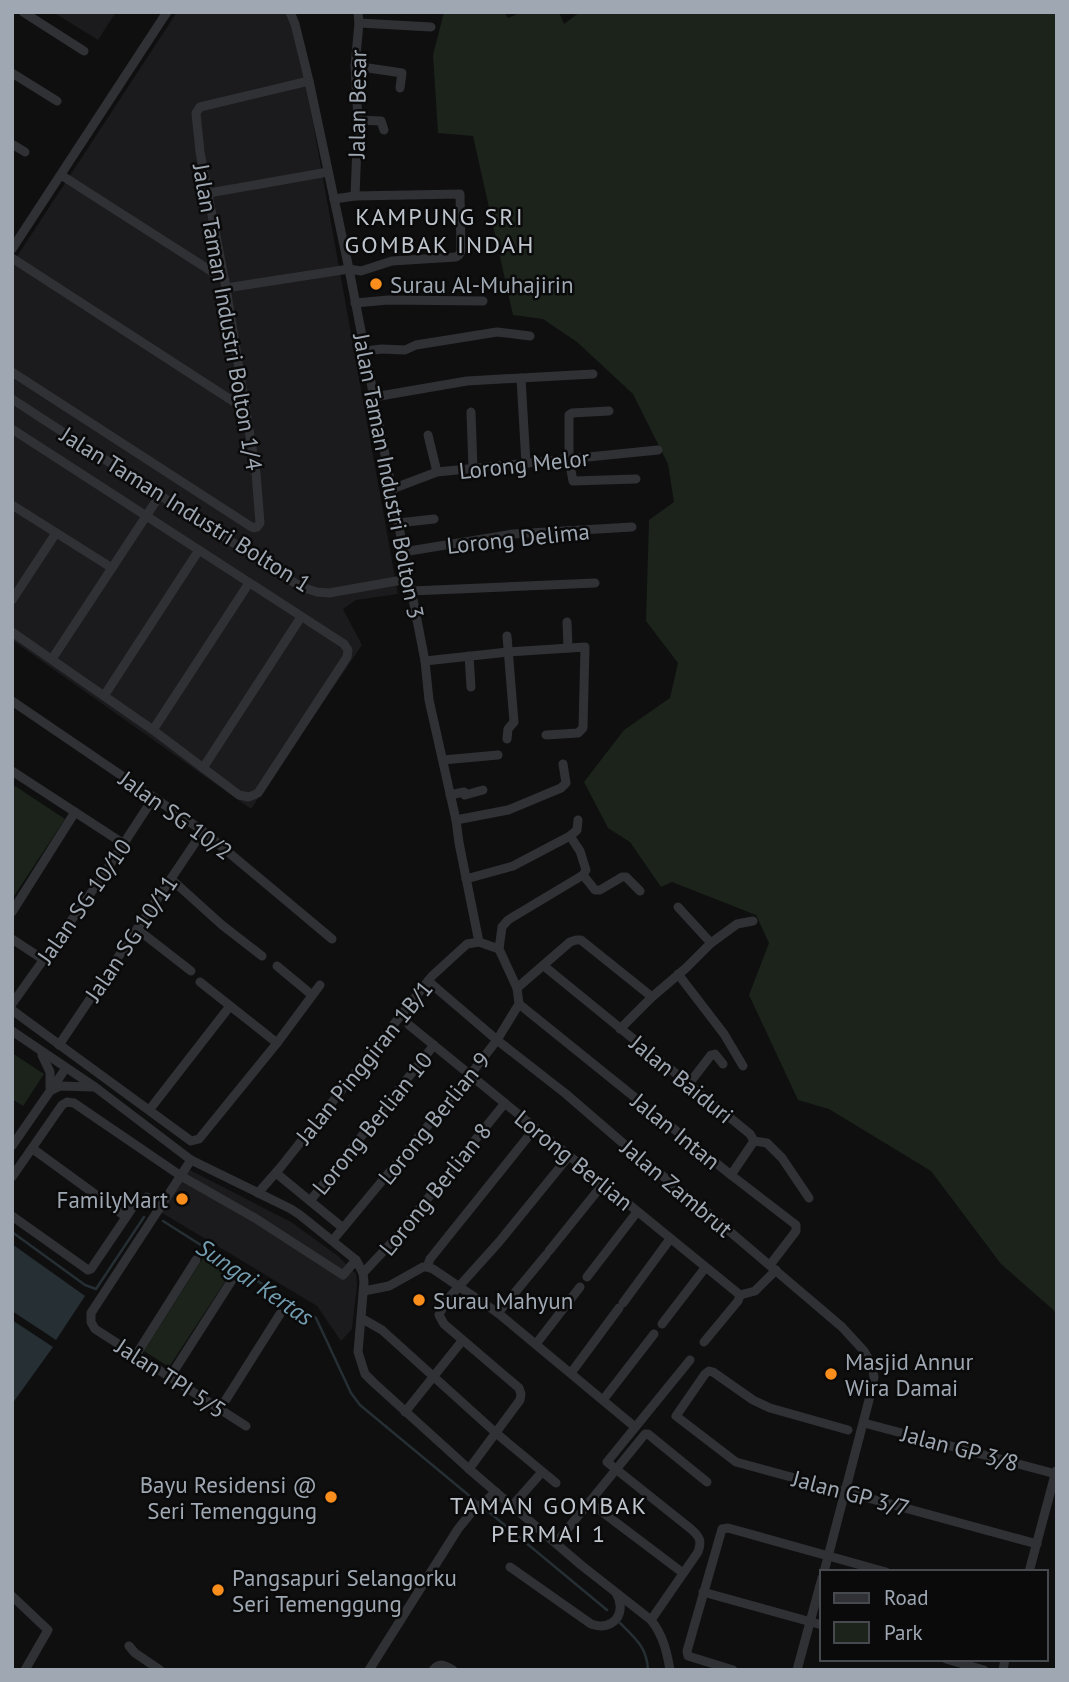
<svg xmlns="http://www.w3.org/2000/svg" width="1069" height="1682" viewBox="0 0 1069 1682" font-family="'PT Sans',sans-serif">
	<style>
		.built { fill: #1b1b1d }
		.green { fill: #1b231b }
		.water { fill: #252f34 }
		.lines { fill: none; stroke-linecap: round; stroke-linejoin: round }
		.stream { stroke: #252f34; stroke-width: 2.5 }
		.minor { stroke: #303135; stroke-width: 9 }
		.poi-dot { fill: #fa8e1c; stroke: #0a0a0b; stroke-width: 2.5 }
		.labels { text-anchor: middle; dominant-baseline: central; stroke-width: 5; stroke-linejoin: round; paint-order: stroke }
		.street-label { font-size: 23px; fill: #9fa8b2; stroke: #0a0a0b }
		.poi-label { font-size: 23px; fill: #9fa8b2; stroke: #0a0a0b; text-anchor: start }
		.neighbourhood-label { font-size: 24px; letter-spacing: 2px; fill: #c0c6ce; stroke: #0a0a0b }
		.water-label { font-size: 24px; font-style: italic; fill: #739db0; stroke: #0a0a0b }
	</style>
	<rect width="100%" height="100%" fill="#0f0f10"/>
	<g class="built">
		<polygon points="53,12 116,12 98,40"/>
		<polygon points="177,12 293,12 398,594 356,600 343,609 362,645 251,809 12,640 12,264"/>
		<polygon points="188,1169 291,1222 338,1256 356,1274 357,1286 352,1329 341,1341 317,1306 159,1211"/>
	</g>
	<g class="green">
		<polygon points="444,12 504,12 508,18 522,12 559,12 564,24 580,12 1057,12 1057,1313 1001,1264 931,1171 829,1109 798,1100 749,995 769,943 756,915 672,882 661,887 630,842 608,828 584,782 624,730 670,698 678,663 646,621 649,520 674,502 668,464 633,394 577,342 543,319 513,315 473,136 438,133 433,55"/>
		<polygon points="15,786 65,819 12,899 12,791"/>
		<polygon points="12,1053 44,1074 23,1106 12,1099"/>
		<polygon points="203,1258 230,1274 169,1367 144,1351"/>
	</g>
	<g class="water">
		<polygon points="12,1244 85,1296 56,1340 12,1311"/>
		<polygon points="12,1320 53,1347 12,1404"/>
	</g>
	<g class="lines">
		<g class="stream">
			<polyline points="163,1221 316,1318 351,1393 360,1405 607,1610"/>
			<polyline points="12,1232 85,1285 96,1289 144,1217"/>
			<path d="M 620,1623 C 635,1638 647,1647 648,1670"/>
		</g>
		<g class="minor">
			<polyline points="23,12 84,51"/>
			<polyline points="290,12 295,24 309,81 349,269 425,661 429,700 456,820 459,843 479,942"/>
			<polyline points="359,23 431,27"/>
			<polyline points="355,66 402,73 400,88"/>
			<polyline points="12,73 57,101"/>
			<polyline points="358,120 381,121 384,130"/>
			<polyline points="12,144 25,152"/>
			<polyline points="61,175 225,280"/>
			<polyline points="209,193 328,172"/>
			<polyline points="355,196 358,120 355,66 359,23 358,12"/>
			<polyline points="12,249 167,12"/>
			<polyline points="12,258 245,409"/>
			<polyline points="226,288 349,269 361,271 392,261 456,257 459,255 461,251 460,194 355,196 334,199"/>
			<polyline points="355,303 388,300 483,301"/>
			<polyline points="365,351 382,349 405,350 416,345 497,332 530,336"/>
			<polyline points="12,372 250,526 254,528 257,527 260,523 256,473 226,288 200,152 196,113 200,107 309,81"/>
			<polyline points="521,378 526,464"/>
			<polyline points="374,397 467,381 593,374"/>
			<polyline points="12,399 301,587 317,592 329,593 408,579"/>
			<polyline points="609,411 572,413 569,415 569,460 573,481 636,479"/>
			<polyline points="471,412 473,469"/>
			<polyline points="12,429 344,644 348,650 347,657 258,793 249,797 239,795 153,730 12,632"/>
			<polyline points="428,435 437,472"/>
			<polyline points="392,489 437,472 658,450"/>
			<polyline points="12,505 112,568"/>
			<polyline points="398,523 434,519"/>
			<polyline points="403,552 513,534 632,527"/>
			<polyline points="411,591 595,583"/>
			<polyline points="12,600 56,533"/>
			<polyline points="567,622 568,648"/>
			<polyline points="507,636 514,722 508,729 507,739"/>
			<polyline points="469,656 471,687"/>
			<polyline points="52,659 160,495"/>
			<polyline points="425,661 508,652 585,647 583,728 578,733 546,735"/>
			<polyline points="104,696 199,550"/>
			<polyline points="12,701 203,831 332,939"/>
			<polyline points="153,730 249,583"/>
			<polyline points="443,760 498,755"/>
			<polyline points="203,768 301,617"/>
			<polyline points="12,771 124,844"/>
			<polyline points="450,795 464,792 465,795 483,790"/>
			<polyline points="456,820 508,810 561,788 566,783 563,764"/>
			<polyline points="583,875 595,890 600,890 622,877 626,877 640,891"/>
			<polyline points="171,879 222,925 262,956"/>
			<polyline points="466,879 513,866 570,836 577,830 578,820"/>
			<polyline points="12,912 75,812"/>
			<polyline points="137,929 191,971"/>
			<polyline points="12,939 44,960"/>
			<polyline points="711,943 737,924 753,921"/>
			<polyline points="277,966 312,995"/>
			<polyline points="544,966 750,1134 754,1141 767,1143 782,1158 809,1198"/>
			<polyline points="678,974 724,1034 743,1066"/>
			<polyline points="428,981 497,1040 566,1094 632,1151 701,1207 842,1327 864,1351 872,1365 874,1377 869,1400 824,1572"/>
			<polyline points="200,982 277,1043"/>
			<polyline points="517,988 570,942 576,940 581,940 652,997"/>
			<polyline points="12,1004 100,880 154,797"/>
			<polyline points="519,1004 731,1175 796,1225 796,1231 770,1265"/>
			<polyline points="12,1010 191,1141 199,1139 277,1043 320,985"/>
			<polyline points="409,1025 740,1295"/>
			<polyline points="620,1029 652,997 686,968 711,943 678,907"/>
			<path d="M 12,1031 L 95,1087 L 191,1160 L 291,1209 L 300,1215 L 356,1260 L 363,1273 L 364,1282 L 358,1352 L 365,1374 L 373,1382 L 469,1469 L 581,1565 L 651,1620 C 663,1635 667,1652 670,1670"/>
			<polyline points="59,1045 203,831"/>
			<polyline points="42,1055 50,1072 50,1088"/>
			<polyline points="688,1085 711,1055 715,1054 723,1064"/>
			<polyline points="52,1090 60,1086 93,1087"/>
			<polyline points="150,1109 230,1006"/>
			<polyline points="12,1146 66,1068"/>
			<polyline points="33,1149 125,1216"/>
			<polyline points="191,1160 91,1313 91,1322 95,1329 246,1426"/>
			<polyline points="276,1173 343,1228"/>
			<polyline points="731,1175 754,1141"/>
			<polyline points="12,1177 62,1105 67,1102 74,1103 181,1176 255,1218 343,1275 356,1260"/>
			<polyline points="258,1193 280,1168 432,976 467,944 479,942 499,949"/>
			<polyline points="310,1201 434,1045"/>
			<polyline points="12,1216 88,1270 91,1269 135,1204 147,1197"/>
			<polyline points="333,1240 470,1075 497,1040 519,1004 517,988 499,949 502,927 508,920 583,875 586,870 580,851 570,836"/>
			<polyline points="549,1251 603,1184"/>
			<polyline points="427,1267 430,1259 535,1128"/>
			<polyline points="363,1273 394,1240 505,1103"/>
			<polyline points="587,1277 637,1212"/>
			<polyline points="364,1291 389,1286 423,1267 427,1267 433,1269 498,1313 635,1427"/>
			<polyline points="740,1295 755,1291 776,1270"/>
			<polyline points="623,1303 670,1239"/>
			<polyline points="498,1313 546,1255"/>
			<polyline points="361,1318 382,1330 496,1433 556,1483"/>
			<polyline points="662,1324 705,1268"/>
			<polyline points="704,1342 738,1301 740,1295"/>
			<polyline points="536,1344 580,1287"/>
			<polyline points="136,1355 196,1260"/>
			<polyline points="571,1373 619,1308"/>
			<polyline points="170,1377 232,1280"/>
			<polyline points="603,1400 654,1334"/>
			<polyline points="220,1409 280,1314"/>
			<polyline points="405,1412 462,1341"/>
			<polyline points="864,1423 1056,1474"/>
			<polyline points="848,1430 770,1408 753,1400 713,1372 709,1371 705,1374 676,1416 736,1462 1037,1544"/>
			<polyline points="469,1469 520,1400 521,1394 519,1388 444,1324 439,1315 445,1302 499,1242 569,1156"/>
			<polyline points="589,1502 683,1573"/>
			<polyline points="512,1506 542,1472"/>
			<polyline points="556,1543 645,1434 648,1434 707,1482"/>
			<path d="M 510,1567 L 591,1624 C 613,1632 628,1613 616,1593"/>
			<polyline points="1029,1572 1056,1471"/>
			<polyline points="703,1592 822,1625"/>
			<polyline points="12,1596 48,1630 25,1670"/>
			<path d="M 651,1620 L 698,1552 C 702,1541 700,1537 691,1529 L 607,1462 L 690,1360"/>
			<polyline points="129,1646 135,1653 160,1670"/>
			<polyline points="946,1659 984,1670"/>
			<polyline points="369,1670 458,1529 471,1513 496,1492"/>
			<path d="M 433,1670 C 440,1662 445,1665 453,1670"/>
			<polyline points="733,1670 688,1656 687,1651 722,1529 728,1528 886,1572"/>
			<polyline points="797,1670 822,1578"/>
			<polyline points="1003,1670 1005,1659"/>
		</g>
	</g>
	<g class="poi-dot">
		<circle cx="376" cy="284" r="7"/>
		<circle cx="182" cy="1199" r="7"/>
		<circle cx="419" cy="1300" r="7"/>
		<circle cx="831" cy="1374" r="7"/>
		<circle cx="331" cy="1497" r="7"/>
		<circle cx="218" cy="1590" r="7"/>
	</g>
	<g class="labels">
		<g class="street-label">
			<text transform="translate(357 104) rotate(-89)">Jalan Besar</text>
			<text transform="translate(228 317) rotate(80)">Jalan Taman Industri Bolton 1/4</text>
			<text transform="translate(524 464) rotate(-6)">Lorong Melor</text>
			<text transform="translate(389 476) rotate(79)">Jalan Taman Industri Bolton 3</text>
			<text transform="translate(186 509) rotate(32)">Jalan Taman Industri Bolton 1</text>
			<text transform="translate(518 538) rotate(-6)">Lorong Delima</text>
			<text transform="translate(176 815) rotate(36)">Jalan SG 10/2</text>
			<text transform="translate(84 901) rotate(-55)">Jalan SG 10/10</text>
			<text transform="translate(131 938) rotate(-56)">Jalan SG 10/11</text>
			<text transform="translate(364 1062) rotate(-51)">Jalan Pinggiran 1B/1</text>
			<text transform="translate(682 1079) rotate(39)">Jalan Baiduri</text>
			<text transform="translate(434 1118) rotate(-51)">Lorong Berlian 9</text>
			<text transform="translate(372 1123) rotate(-51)">Lorong Berlian 10</text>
			<text transform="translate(676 1131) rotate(39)">Jalan Intan</text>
			<text transform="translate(574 1160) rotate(39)">Lorong Berlian</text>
			<text transform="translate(677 1188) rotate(40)">Jalan Zambrut</text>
			<text transform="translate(435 1189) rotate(-51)">Lorong Berlian 8</text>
			<text transform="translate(171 1378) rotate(33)">Jalan TPI 5/5</text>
			<text transform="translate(960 1448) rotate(15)">Jalan GP 3/8</text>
			<text transform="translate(851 1493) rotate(15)">Jalan GP 3/7</text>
		</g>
		<g class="poi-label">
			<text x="390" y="284">Surau Al-Muhajirin</text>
			<text x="168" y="1199" text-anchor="end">FamilyMart</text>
			<text x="433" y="1300">Surau Mahyun</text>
			<text x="845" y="1361">Masjid Annur<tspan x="845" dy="26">Wira Damai</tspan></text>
			<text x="317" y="1484" text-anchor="end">Bayu Residensi @<tspan x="317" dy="26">Seri Temenggung</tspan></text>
			<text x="232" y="1577">Pangsapuri Selangorku<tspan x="232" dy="26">Seri Temenggung</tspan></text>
		</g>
		<g class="neighbourhood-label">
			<text x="440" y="216">KAMPUNG SRI<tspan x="440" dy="28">GOMBAK INDAH</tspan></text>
			<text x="549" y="1505">TAMAN GOMBAK<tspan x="549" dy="28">PERMAI 1</tspan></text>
		</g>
		<g class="water-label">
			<text transform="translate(255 1282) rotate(34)">Sungai Kertas</text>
		</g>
	</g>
	<rect width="1069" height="1682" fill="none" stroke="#9fa8b2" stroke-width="28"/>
	<rect x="820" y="1570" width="228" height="91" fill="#0a0a0b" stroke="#46494e" stroke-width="2"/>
	<rect x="834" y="1593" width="35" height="10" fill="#303135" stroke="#46494e" stroke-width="2"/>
	<text x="884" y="1605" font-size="21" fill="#9fa8b2">Road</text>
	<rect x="834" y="1622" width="35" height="21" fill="#1b231b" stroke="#46494e" stroke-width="2"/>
	<text x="884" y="1640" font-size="21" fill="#9fa8b2">Park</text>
</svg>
